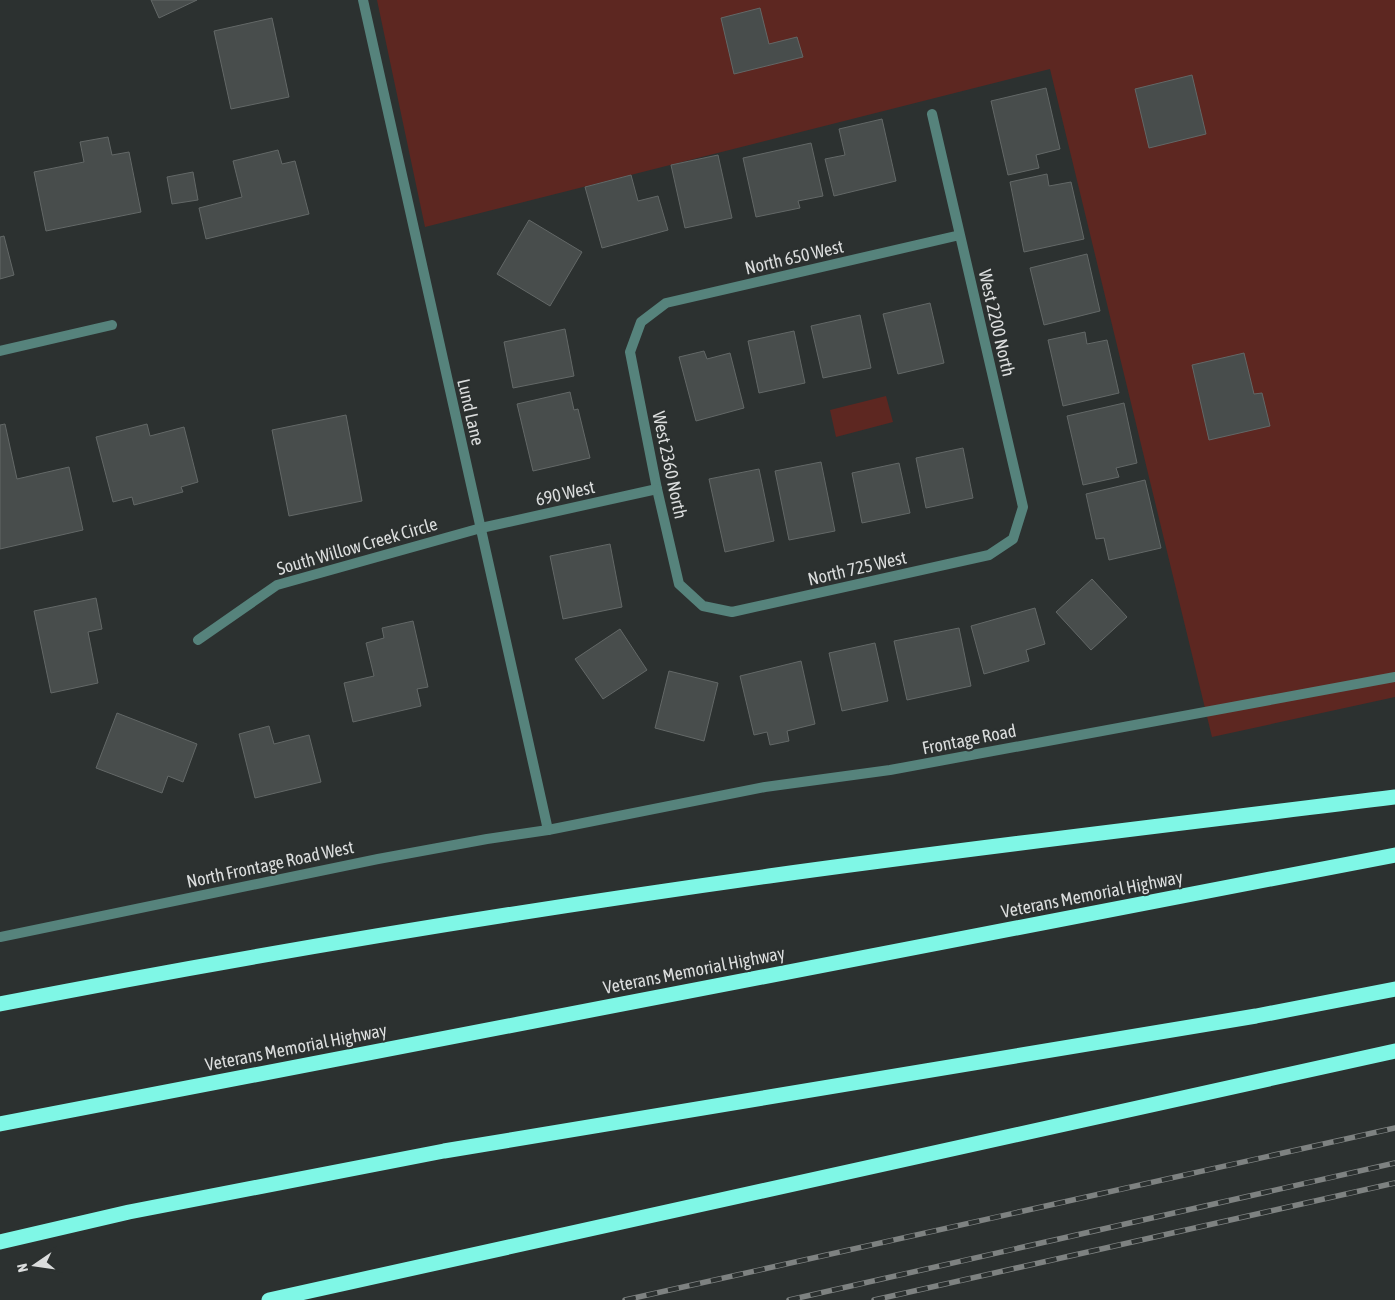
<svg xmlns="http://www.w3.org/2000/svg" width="1395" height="1300" viewBox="0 0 1395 1300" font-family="'Asap Condensed',sans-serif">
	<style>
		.green { fill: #5d2721 }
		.building { fill: #484d4c; stroke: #636867 }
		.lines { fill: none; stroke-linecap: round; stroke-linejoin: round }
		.minor { stroke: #56837c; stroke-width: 10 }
		.tertiary { stroke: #56837c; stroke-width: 10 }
		.motorway { stroke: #7ff7e6; stroke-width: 15 }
		.rail-casing { stroke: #7e8281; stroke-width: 5.5 }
		.rail { stroke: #2c3130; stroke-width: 4; stroke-dasharray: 11; stroke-linecap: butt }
		.labels { text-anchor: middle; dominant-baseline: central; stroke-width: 4; stroke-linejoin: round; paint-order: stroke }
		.street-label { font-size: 18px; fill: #dbdddd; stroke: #2c3130 }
	</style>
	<rect width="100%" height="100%" fill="#2c3130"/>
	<g class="green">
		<polygon points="377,0 1395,0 1395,697 1212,737 1050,69 425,227"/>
		<polygon points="886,396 893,422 836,437 830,410"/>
	</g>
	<g class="building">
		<polygon points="151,0 197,0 159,18"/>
		<polygon points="760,8 769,44 797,37 803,57 734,74 721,18"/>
		<polygon points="272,18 289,97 231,109 214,31"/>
		<polygon points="1192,75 1206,134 1149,148 1135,89"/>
		<polygon points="1046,88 1060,149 1036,155 1039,168 1008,175 991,101"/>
		<polygon points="882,119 896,181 834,196 825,159 845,155 839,129"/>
		<polygon points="108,137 112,155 129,152 141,212 46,231 34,172 84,162 80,142"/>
		<polygon points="811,143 823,196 798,201 800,208 756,217 743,158"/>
		<polygon points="278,150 282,164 295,161 309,214 206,239 199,208 242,197 233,161"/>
		<polygon points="718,155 732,218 685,228 671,165"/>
		<polygon points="193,172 198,200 172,204 167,177"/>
		<polygon points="1047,174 1049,186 1071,182 1084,239 1024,252 1010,182"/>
		<polygon points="631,175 638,201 658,196 668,230 602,248 585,187"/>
		<polygon points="529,220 582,252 550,306 497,274"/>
		<polygon points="4,236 14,275 0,279 0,237"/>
		<polygon points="1087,254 1100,311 1044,325 1030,268"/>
		<polygon points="930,303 944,363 898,374 883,314"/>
		<polygon points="860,315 871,368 823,378 811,326"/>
		<polygon points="565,329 574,376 513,388 504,342"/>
		<polygon points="794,331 805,383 759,393 748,341"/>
		<polygon points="1085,332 1087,344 1107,340 1119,393 1063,406 1048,340"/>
		<polygon points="704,351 707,359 730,353 744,408 696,421 679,357"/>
		<polygon points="1244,353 1254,394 1262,393 1270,426 1209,440 1192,365"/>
		<polygon points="570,392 574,410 578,409 590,458 533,471 517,404"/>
		<polygon points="1124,403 1137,463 1116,468 1119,477 1083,485 1067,416"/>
		<polygon points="346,415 362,501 289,516 272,430"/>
		<polygon points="5,424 17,479 69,467 83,530 0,549 0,425"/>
		<polygon points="147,424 150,436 184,427 198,482 181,487 183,492 134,505 132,497 113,502 96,437"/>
		<polygon points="963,448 973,498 926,508 916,458"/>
		<polygon points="821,462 835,531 789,540 775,471"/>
		<polygon points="899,463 910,513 862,523 852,473"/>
		<polygon points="759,469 774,541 725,552 709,479"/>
		<polygon points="1145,480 1161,548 1109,560 1104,538 1096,539 1086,494"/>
		<polygon points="610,544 622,607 563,619 550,556"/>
		<polygon points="1092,579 1127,617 1091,650 1056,612"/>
		<polygon points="96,598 102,629 88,632 98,683 51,693 34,611"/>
		<polygon points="1035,608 1045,644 1026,650 1029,661 984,674 971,626"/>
		<polygon points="413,621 428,687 417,689 421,706 353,722 344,683 374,676 366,643 384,638 382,628"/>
		<polygon points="959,628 971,686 907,700 894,641"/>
		<polygon points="620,629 647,670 603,699 575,659"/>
		<polygon points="875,643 888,701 842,711 829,653"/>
		<polygon points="801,661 815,724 787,731 789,741 770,745 767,732 754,735 740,676"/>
		<polygon points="669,671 718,683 704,741 655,728"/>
		<polygon points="117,713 197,744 183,782 168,776 162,793 96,768"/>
		<polygon points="269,726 274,744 309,735 321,782 255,798 239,734"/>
	</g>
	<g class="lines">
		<g class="minor">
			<polyline points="363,0 548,830"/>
			<polyline points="932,114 1023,507 1013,539 989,555 732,612 703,606 679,584 657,489 630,352 641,322 666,303 960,235"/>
			<polyline points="0,351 112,325"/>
			<polyline points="198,640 277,585 481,528 657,489"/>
		</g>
		<polyline class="tertiary" points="0,937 378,859 487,839 548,830 765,787 890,770 1395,677"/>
		<g class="motorway">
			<path d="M 0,1004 C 255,954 512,912 769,876 C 977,847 1186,823 1395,797"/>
			<polyline points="0,1124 1395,855"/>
			<polyline points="0,1242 129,1212 444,1151 1256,1016 1395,989"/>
			<polyline points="269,1300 1395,1051"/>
		</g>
		<g class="rail-casing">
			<g id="rail">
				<polyline points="625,1300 1395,1128"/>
				<polyline points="789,1300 1395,1163"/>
				<polyline points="874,1300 1395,1183"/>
			</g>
		</g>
		<use href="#rail" class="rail"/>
	</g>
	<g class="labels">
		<g class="street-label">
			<text transform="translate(794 257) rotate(-13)">North 650 West</text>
			<text transform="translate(997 323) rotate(77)">West 2200 North</text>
			<text transform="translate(471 412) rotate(77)">Lund Lane</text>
			<text transform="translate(670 465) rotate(78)">West 2360 North</text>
			<text transform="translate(565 493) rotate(-13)">690 West</text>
			<text transform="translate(357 546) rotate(-16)">South Willow Creek Circle</text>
			<text transform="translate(857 568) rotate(-13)">North 725 West</text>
			<text transform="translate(969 739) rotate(-11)">Frontage Road</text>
			<text transform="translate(270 864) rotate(-12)">North Frontage Road West</text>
			<text transform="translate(1092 894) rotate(-11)">Veterans Memorial Highway</text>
			<text transform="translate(694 970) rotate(-11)">Veterans Memorial Highway</text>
			<text transform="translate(296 1047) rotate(-11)">Veterans Memorial Highway</text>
		</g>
	</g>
	<g transform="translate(35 1265) rotate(257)" stroke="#2c3130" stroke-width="4" paint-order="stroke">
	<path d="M0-4L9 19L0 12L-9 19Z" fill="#dbdddd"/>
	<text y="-8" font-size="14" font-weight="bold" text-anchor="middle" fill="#dbdddd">N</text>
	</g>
</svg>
